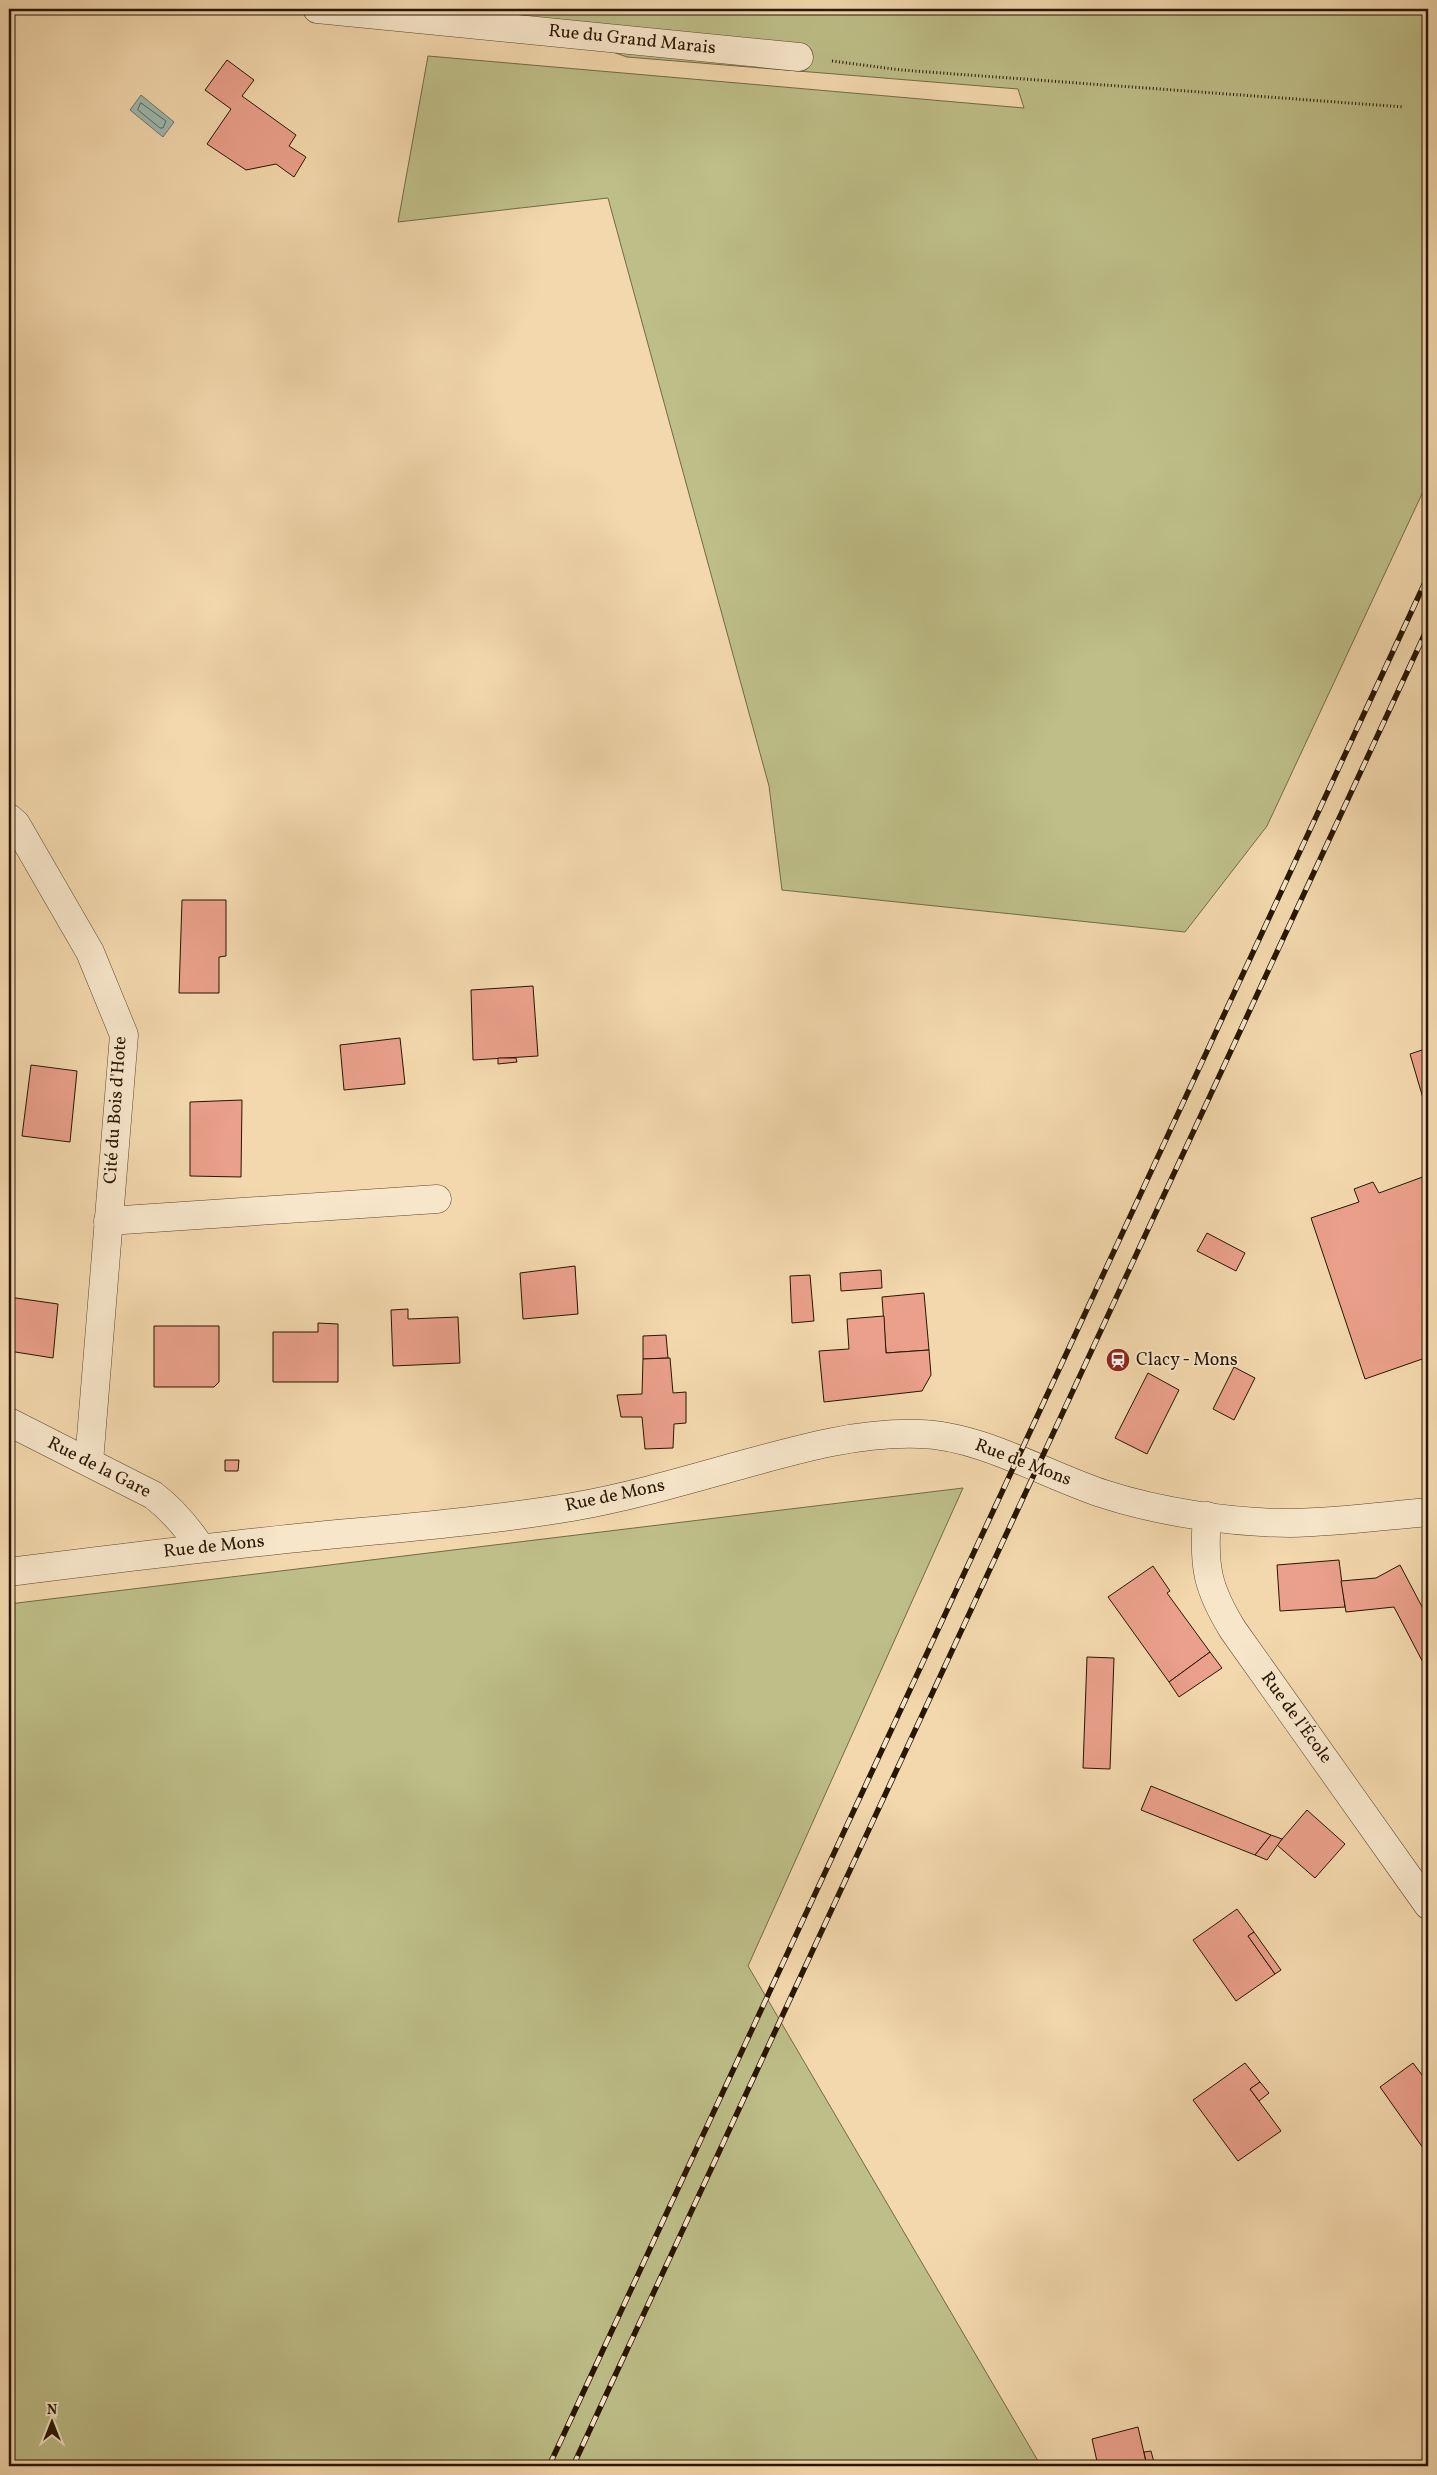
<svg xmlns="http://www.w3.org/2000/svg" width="1437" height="2475" viewBox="0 0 1437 2475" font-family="Vollkorn,serif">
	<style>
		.green { fill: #bebe88; stroke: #736a44 }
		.water { fill: #9db9b1; stroke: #6e776a }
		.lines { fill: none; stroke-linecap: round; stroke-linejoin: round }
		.shore { stroke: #626758; stroke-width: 1 }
		.building { fill: #eaa08b; stroke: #281500 }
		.minor-casing { stroke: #5b462b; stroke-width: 29 }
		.path { stroke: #281500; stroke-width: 3; stroke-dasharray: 1 2.5; stroke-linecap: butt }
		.minor { stroke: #f7e6ca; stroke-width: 28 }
		.rail-casing { stroke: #281500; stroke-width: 5.5 }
		.rail { stroke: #f7e6ca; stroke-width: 4; stroke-dasharray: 11; stroke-linecap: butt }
		.labels { text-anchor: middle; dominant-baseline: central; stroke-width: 4; stroke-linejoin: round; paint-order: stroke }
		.street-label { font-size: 18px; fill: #281500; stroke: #f7e6ca }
		.poi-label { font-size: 18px; fill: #281500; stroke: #f7e6ca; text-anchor: start }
	</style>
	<rect width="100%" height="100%" fill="#f3d8ad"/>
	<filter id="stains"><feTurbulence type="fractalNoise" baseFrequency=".004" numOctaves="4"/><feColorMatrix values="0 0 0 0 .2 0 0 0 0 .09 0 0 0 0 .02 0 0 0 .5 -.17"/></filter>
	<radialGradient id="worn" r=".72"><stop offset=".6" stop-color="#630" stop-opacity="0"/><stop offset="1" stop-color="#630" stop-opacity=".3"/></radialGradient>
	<g class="green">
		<polygon points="490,9 1428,9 1428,481 1267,826 1185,932 782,890 769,786 608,198 398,222 428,56 1024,108 1018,89 627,57"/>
		<polygon points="963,1488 748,1966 1041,2466 9,2466 9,1604"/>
	</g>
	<polygon class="water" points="141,95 174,122 163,137 130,110"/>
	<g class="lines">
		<polygon class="shore" points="141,103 166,121 163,128 160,128 138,110"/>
	</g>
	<g class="building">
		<polygon points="227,60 254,80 242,96 296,135 289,146 306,157 294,177 276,164 246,170 207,144 231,109 205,90"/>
		<polygon points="182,900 226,900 226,956 219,957 219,993 179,993"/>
		<polygon points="533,986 538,1056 473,1060 471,990"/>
		<polygon points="400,1038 405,1084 344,1090 340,1045"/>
		<polygon points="1428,1048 1428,1115 1410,1054"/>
		<polygon points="498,1058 516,1058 517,1062 498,1064"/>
		<polygon points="31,1065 77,1071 70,1142 22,1136"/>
		<polygon points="242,1100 241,1177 190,1176 190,1102"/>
		<polygon points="1428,1175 1428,1357 1365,1379 1311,1218 1359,1202 1354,1189 1373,1182 1379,1193"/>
		<polygon points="1207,1233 1245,1253 1236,1271 1197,1251"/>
		<polygon points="575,1266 578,1314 523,1319 520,1273"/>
		<polygon points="881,1270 882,1288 841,1291 840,1273"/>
		<polygon points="810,1275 814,1321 792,1323 790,1276"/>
		<polygon points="924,1293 929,1350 886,1353 882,1297"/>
		<polygon points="9,1297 58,1304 53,1358 9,1351"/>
		<polygon points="408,1309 408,1319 458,1317 460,1363 393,1366 391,1310"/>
		<polygon points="884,1316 886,1353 929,1350 931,1375 922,1391 824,1402 819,1351 849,1349 847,1319"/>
		<polygon points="318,1323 338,1324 338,1382 273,1382 273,1332 318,1332"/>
		<polygon points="154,1326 219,1326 219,1382 214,1387 154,1387"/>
		<polygon points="666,1335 668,1358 643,1359 643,1336"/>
		<polygon points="670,1358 673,1393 686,1392 686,1423 674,1424 673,1448 645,1449 642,1417 621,1417 617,1395 642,1394 643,1359"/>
		<polygon points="1234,1367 1255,1378 1234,1420 1213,1409"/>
		<polygon points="1148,1373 1179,1390 1147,1454 1115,1438"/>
		<polygon points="225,1460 239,1460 238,1471 225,1471"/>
		<polygon points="1339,1560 1345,1607 1280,1611 1277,1565"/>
		<polygon points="1400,1565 1428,1618 1428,1672 1394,1607 1346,1612 1341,1581 1376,1578"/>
		<polygon points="1153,1566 1170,1591 1167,1593 1210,1652 1169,1682 1108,1597"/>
		<polygon points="1210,1652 1222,1668 1179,1697 1169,1682"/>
		<polygon points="1087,1657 1114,1658 1110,1769 1083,1768"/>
		<polygon points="1151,1786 1271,1835 1255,1855 1141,1810"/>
		<polygon points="1307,1810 1345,1844 1315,1878 1277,1845"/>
		<polygon points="1271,1835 1282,1839 1267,1860 1255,1855"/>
		<polygon points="1237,1909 1254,1932 1248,1936 1275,1974 1236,2001 1193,1940"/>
		<polygon points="1254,1932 1281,1970 1275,1974 1248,1936"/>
		<polygon points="1245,2063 1260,2082 1250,2089 1281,2131 1238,2161 1193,2100"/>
		<polygon points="1413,2063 1428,2083 1428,2155 1380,2087"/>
		<polygon points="1260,2082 1269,2093 1259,2101 1250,2089"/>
		<polygon points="1138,2427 1147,2466 1098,2466 1092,2439"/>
		<polygon points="1151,2451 1155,2466 1147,2466 1144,2452"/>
	</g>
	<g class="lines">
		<g class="minor-casing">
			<g id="minor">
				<polyline points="317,9 799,57"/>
				<polyline points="9,818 16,824 90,952 124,1035 89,1462"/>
				<polyline points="108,1221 437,1199"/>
				<path d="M 9,1422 L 153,1495 C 173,1510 187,1527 201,1548"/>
				<path d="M 1207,1516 C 1203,1566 1207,1588 1233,1630 L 1428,1905"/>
				<path d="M 9,1572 C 105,1560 201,1548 297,1538 C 389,1529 481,1522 572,1507 C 629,1497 684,1481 741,1465 C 799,1449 858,1432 919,1434 C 980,1435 1046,1475 1104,1494 C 1159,1512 1233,1523 1291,1523 C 1337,1522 1383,1516 1428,1512"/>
			</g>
		</g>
		<polyline class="path" points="832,61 901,70 1404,107"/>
		<use href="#minor" class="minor"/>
		<g class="rail-casing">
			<g id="rail">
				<polyline points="549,2466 1428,576"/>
				<polyline points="573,2466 1428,627"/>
			</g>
		</g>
		<use href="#rail" class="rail"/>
	</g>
	<defs>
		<g id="station-disc" transform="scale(1.25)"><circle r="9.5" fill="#8f2418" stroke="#f7e6ca"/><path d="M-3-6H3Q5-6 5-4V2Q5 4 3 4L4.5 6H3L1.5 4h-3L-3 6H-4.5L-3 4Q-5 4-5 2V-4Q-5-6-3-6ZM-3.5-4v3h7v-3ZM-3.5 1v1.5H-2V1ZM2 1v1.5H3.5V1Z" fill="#fff"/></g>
	</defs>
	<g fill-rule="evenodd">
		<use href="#station-disc" x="1118" y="1360"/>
	</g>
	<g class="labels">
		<g class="street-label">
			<text transform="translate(632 40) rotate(6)">Rue du Grand Marais</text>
			<text transform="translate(116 1110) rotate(-86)">Cité du Bois d'Hote</text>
			<text transform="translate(1023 1463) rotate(21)">Rue de Mons</text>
			<text transform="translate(99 1468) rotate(27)">Rue de la Gare</text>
			<text transform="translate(615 1496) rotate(-12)">Rue de Mons</text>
			<text transform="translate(214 1547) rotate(-6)">Rue de Mons</text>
			<text transform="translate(1296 1718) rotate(54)">Rue de l'École</text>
		</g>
		<g class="poi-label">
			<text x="1136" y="1360">Clacy - Mons</text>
		</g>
	</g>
	<rect width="1437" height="2475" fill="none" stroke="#f3d8ad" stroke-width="30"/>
	<rect x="10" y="10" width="1417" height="2455" fill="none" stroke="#281500" stroke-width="2.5"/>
	<rect x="15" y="15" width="1407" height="2445" fill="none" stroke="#281500"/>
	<g transform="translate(52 2422)" stroke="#f7e6ca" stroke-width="4" paint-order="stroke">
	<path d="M0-4L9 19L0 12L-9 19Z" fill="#281500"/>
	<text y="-8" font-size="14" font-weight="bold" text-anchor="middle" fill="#281500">N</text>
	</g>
	<rect width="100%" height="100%" filter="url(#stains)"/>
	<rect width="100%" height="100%" fill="url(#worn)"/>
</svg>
